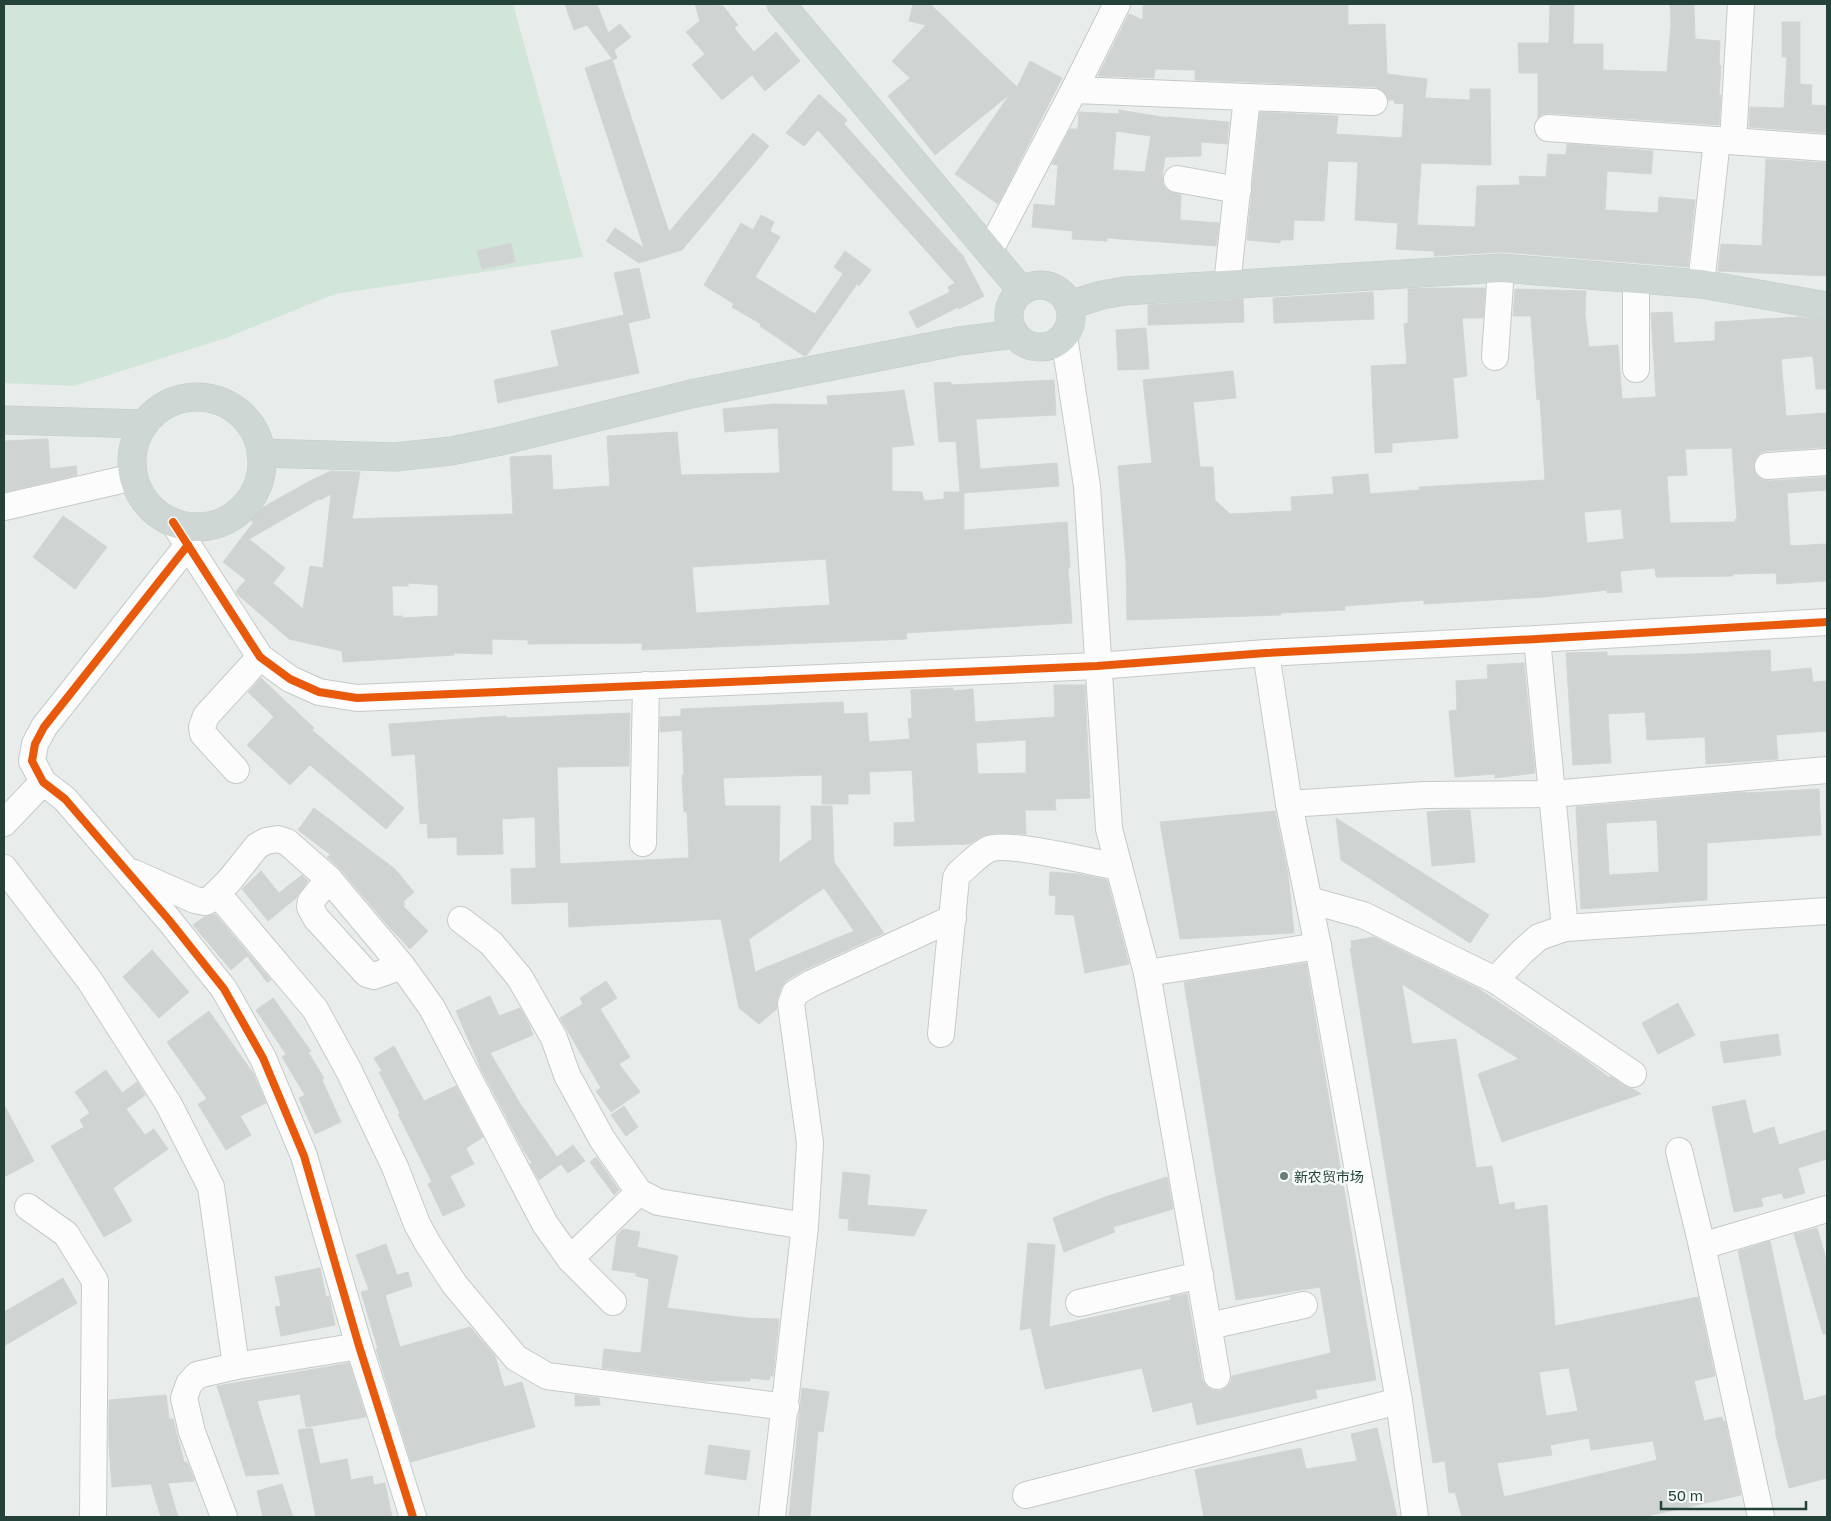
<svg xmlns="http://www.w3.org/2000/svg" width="1831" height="1521" viewBox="0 0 1831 1521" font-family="'Golos Text','Noto Sans SC',sans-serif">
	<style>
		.green { fill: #d1e6d8 }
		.building { fill: #cfd4d2; stroke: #d1d6d4; fill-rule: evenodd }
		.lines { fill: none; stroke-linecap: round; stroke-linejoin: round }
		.minor-casing { stroke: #c5cac8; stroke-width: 28 }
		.major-casing { stroke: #c3ccc9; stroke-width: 29 }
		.minor { stroke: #fcfcfc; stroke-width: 26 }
		.major { stroke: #cfd7d5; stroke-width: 28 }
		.cycleway-casing { stroke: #f7fbf9; stroke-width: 11 }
		.cycleway { stroke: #e8590c; stroke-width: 8 }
		.poi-dot { fill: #697e78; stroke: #f7fbf9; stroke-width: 2 }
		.labels { text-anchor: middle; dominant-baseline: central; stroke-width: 5; stroke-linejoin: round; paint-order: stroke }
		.poi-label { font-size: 14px; fill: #24423a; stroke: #f7fbf9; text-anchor: start }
	</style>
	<rect width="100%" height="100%" fill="#e8edeb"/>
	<polygon class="green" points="4,4 513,4 583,257 335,294 223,339 74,386 4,383"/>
	<g class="building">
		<polygon points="565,4 597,4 608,33 620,24 631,37 614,50 617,58 613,60 587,25 574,30"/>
		<polygon points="695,4 723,6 738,25 734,28 754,52 776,32 800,61 765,91 752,75 722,100 692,65 705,54 686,32 700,21"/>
		<polygon points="913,4 930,4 1017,87 1030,61 1062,78 998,204 955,174 1010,94 935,155 888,96 910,78 892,61 926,25 909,21"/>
		<polygon points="1143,4 1348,4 1348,25 1385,24 1387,74 1427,79 1425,98 1470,100 1470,89 1490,89 1491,165 1421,163 1417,225 1475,227 1477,186 1520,185 1519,176 1546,177 1548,154 1566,155 1567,144 1653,151 1651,174 1607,171 1605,210 1658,213 1659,197 1695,200 1688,267 1502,252 1434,256 1434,251 1396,249 1398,223 1355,220 1358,162 1328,161 1324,221 1294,220 1293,240 1281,240 1280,243 1247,240 1260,112 1338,116 1336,134 1402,138 1404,104 1394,103 1394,100 1388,100 1387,95 1382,90 1375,87 1195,80 1195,70 1155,69 1154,78 1098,76 1129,14 1143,20"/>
		<polygon points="1550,4 1574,4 1573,44 1603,44 1603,70 1667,72 1671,24 1670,4 1694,4 1695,39 1720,41 1719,65 1721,66 1719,95 1721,95 1719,125 1549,113 1542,114 1538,118 1538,73 1519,73 1518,43 1549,43"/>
		<polygon points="1782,22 1800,22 1800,84 1812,85 1811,105 1827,106 1827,133 1749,127 1750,107 1784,108 1787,57 1782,57"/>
		<polygon points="612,59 669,232 753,133 769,146 682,250 639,263 606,241 615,228 644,248 585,68"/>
		<polygon points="819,94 847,120 844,124 963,256 984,296 959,309 958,307 917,328 909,312 950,292 948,287 955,283 818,130 804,146 786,133"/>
		<path d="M 1119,110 L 1168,118 L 1168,117 L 1229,122 L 1227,144 L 1201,142 L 1201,156 L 1165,157 L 1162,177 L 1163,185 L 1167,190 L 1181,195 L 1180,220 L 1219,223 L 1216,246 L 1107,238 L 1107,241 L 1072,239 L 1073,231 L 1032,227 L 1034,204 L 1055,206 L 1058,165 L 1052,164 L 1070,129 L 1078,129 L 1079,112 L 1119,114 ZM 1116,131 L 1151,136 L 1145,172 L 1113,170 Z"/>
		<polygon points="1766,159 1827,163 1827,276 1718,271 1721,244 1762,246"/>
		<polygon points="761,215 774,222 770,231 780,237 755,277 815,314 843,274 834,267 845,251 871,270 859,286 857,284 807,355 804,356 760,326 761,324 732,307 734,304 704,285 741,223 753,230"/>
		<polygon points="511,243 515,262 482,269 477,251"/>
		<polygon points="639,268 650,318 628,323 639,373 498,403 494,380 559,366 551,331 624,315 614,273"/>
		<polygon points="1431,288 1485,288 1483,318 1462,318 1467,376 1453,378 1458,438 1392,443 1392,452 1375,453 1371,366 1407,364 1404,324 1408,323 1408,289"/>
		<path d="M 1515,289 L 1586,291 L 1585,315 L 1589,347 L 1618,345 L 1622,399 L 1656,397 L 1651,313 L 1672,312 L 1674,343 L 1715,341 L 1715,322 L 1798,317 L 1827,321 L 1827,389 L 1816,389 L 1813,356 L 1781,359 L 1786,416 L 1827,413 L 1827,447 L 1766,451 L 1760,453 L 1755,459 L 1753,467 L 1756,475 L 1761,479 L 1769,481 L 1827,477 L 1827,490 L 1787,493 L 1790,546 L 1827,544 L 1827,581 L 1777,584 L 1776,573 L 1733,574 L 1733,576 L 1656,577 L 1655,568 L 1620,571 L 1622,592 L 1607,593 L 1607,590 L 1544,597 L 1424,604 L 1424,600 L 1345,606 L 1345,610 L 1280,613 L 1281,615 L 1127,620 L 1126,563 L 1118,466 L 1152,463 L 1143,380 L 1233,371 L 1236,398 L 1193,402 L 1200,467 L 1213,467 L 1215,500 L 1230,514 L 1292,511 L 1291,497 L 1334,494 L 1332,477 L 1368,474 L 1370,494 L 1419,490 L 1419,487 L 1545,480 L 1540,399 L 1537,400 L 1531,316 L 1513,316 ZM 1732,448 L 1737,519 L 1735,519 L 1735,522 L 1670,523 L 1667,476 L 1687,475 L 1685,449 ZM 1621,509 L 1624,539 L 1587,543 L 1584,512 Z"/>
		<polygon points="1373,292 1374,319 1274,323 1273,298"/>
		<polygon points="1243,299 1244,322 1148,325 1148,305"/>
		<polygon points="1146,328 1149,369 1118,370 1116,330"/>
		<path d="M 1054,380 L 1056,415 L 976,419 L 980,469 L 1057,463 L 1059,486 L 964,493 L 964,530 L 1067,522 L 1070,567 L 1068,568 L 1072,623 L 906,633 L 907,639 L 642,650 L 642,643 L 528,644 L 528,640 L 492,639 L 492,654 L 454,653 L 454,655 L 343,662 L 342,651 L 289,639 L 237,594 L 236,591 L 246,580 L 223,562 L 253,523 L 249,515 L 308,482 L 331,471 L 360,472 L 352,519 L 513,514 L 510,457 L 551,455 L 553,490 L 610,486 L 607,436 L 677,432 L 681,475 L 780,473 L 778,428 L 725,432 L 723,409 L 773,404 L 828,405 L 827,396 L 887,392 L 904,390 L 914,445 L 892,447 L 892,491 L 922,492 L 924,501 L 944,499 L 944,492 L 960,492 L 956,441 L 939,442 L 934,383 L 951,382 L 951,385 ZM 331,494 L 323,568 L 310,566 L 303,609 L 273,583 L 285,568 L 249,539 L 319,499 L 320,500 ZM 826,559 L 830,605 L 696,613 L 692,567 ZM 408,583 L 438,585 L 438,616 L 402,618 L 402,616 L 393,616 L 392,586 L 408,586 Z"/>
		<polygon points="48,439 50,469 76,466 77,475 4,492 4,441"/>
		<polygon points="63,516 107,547 75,589 33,557"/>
		<polygon points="1770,650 1771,672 1811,668 1813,682 1827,681 1827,731 1776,735 1778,759 1706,764 1705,737 1647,740 1645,712 1608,714 1611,763 1573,765 1566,653 1607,652 1607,656 1693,654"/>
		<polygon points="1524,663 1535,773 1495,778 1495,774 1455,777 1449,711 1457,710 1456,681 1488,679 1487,665"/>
		<polygon points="261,678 314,728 312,730 404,808 386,829 310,765 290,785 247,745 274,717 248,692"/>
		<path d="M 1054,685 L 1085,685 L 1090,798 L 1055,799 L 1056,810 L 1025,810 L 1026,834 L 996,833 L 982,836 L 969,844 L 894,846 L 894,823 L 915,822 L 912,770 L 869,772 L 870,794 L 848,794 L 848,804 L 822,804 L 822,775 L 723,778 L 725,806 L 780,806 L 779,863 L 812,839 L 811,806 L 832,806 L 834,862 L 884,933 L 806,969 L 787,980 L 781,988 L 777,999 L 777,1009 L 759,1024 L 739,1008 L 721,919 L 569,927 L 568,902 L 512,904 L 511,869 L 536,868 L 535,817 L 502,819 L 503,854 L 457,855 L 457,837 L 428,838 L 427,823 L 420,824 L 415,754 L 392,756 L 389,724 L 506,716 L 506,718 L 630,713 L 629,766 L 557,767 L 560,864 L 689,858 L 687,812 L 684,812 L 682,775 L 684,775 L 682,730 L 660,732 L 660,717 L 681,716 L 681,709 L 843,702 L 844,714 L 867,713 L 869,742 L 910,739 L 908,719 L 912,718 L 911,690 L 953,688 L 953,691 L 973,689 L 975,722 L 1055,717 ZM 1026,740 L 1026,773 L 978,774 L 976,743 ZM 824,888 L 854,931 L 755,972 L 749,939 Z"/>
		<path d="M 1819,789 L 1821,835 L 1707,843 L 1707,900 L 1581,909 L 1576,807 L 1746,792 L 1746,793 ZM 1657,820 L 1659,872 L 1609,875 L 1606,823 Z"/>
		<polygon points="314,808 395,869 414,892 403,902 405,904 403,906 428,931 410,949 391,929 340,869 327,857 331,855 298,830"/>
		<polygon points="1451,810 1470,810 1475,862 1432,866 1427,812"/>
		<polygon points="1275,811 1288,874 1294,933 1180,939 1160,822"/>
		<polygon points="1336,818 1489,915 1470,943 1341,860"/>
		<polygon points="261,871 279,893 302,875 308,881 296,898 268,921 242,889"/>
		<polygon points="1050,872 1078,874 1107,880 1129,964 1085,973 1074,915 1055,914 1056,896 1049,895"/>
		<polygon points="215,914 271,980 267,982 247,956 231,970 210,945 193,925 204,917"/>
		<path d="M 1374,937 L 1479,989 L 1587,1061 L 1611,1079 L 1610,1076 L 1625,1086 L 1633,1089 L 1641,1094 L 1502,1142 L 1478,1074 L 1519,1059 L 1402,984 L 1412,1044 L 1456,1039 L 1476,1168 L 1492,1166 L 1499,1205 L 1514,1202 L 1515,1210 L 1547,1205 L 1555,1326 L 1698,1297 L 1715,1376 L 1694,1381 L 1704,1421 L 1722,1417 L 1723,1422 L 1725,1421 L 1741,1495 L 1643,1517 L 1462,1517 L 1455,1492 L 1449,1493 L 1445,1461 L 1433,1463 L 1350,948 L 1352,948 L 1351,941 ZM 1569,1368 L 1578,1411 L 1546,1416 L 1539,1372 ZM 1589,1438 L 1591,1450 L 1653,1441 L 1657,1460 L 1504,1497 L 1497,1463 L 1552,1455 L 1550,1445 Z"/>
		<polygon points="152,950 189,992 159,1018 123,977"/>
		<polygon points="1306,963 1376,1380 1315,1390 1317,1398 1197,1425 1192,1402 1153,1412 1142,1368 1045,1389 1031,1328 1020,1330 1028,1243 1055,1245 1049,1327 1171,1300 1170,1297 1187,1294 1202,1379 1206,1386 1212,1390 1220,1391 1226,1388 1231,1382 1232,1376 1331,1353 1320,1287 1236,1300 1184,982"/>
		<polygon points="606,981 617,998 600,1009 630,1057 619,1064 640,1092 611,1112 596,1091 601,1088 560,1018 583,1004 580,998"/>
		<polygon points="490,996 499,1016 520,1008 529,1024 533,1035 490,1053 521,1105 557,1157 573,1145 585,1161 568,1173 561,1164 539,1180 530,1164 532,1163 524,1151 481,1069 456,1011"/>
		<polygon points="273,998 311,1051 308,1052 324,1078 322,1080 341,1122 315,1134 299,1098 305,1095 282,1057 286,1054 256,1010"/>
		<polygon points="1678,1003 1695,1035 1658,1054 1642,1023"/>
		<polygon points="209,1011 253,1073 266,1103 240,1116 251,1135 226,1150 198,1104 207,1099 167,1042"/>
		<polygon points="1778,1034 1781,1055 1724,1063 1720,1042"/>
		<polygon points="394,1046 424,1101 456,1086 483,1137 466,1148 474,1164 450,1176 465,1206 443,1216 428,1184 432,1182 398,1114 400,1113 379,1072 382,1071 374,1058"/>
		<polygon points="106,1070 122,1093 137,1082 145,1095 126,1109 145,1135 154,1129 168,1149 113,1188 132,1221 104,1237 51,1146 84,1127 80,1120 90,1113 75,1092"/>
		<polygon points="1745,1100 1753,1134 1774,1127 1779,1145 1827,1130 1827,1159 1798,1168 1805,1193 1784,1199 1782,1193 1761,1198 1763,1206 1734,1212 1712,1107"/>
		<polygon points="4,1105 34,1161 4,1177"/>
		<polygon points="624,1106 638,1127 626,1136 611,1115"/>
		<polygon points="596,1157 619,1190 614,1195 590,1162"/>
		<polygon points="843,1172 870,1175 867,1205 927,1210 914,1236 848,1230 849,1219 839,1218"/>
		<polygon points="1167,1177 1173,1209 1113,1227 1115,1232 1064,1252 1053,1218 1105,1197"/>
		<polygon points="1817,1228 1827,1262 1827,1334 1823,1334 1794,1234"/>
		<polygon points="623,1229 640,1232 637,1247 678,1256 667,1308 747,1318 779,1319 773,1376 770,1376 769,1380 750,1378 750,1381 704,1381 602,1368 604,1349 638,1353 641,1352 649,1279 636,1276 636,1273 612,1270 617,1235"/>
		<polygon points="1770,1241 1804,1401 1827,1395 1827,1478 1789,1488 1775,1431 1776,1430 1738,1251"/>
		<polygon points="386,1244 397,1275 408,1272 412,1286 385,1295 400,1347 470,1327 495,1356 504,1387 522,1382 535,1427 411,1462 376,1349 378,1349 361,1292 369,1290 356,1255"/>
		<polygon points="320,1268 326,1297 329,1296 335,1325 281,1336 275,1307 281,1306 275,1277"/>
		<polygon points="63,1278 77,1303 4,1346 4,1312"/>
		<polygon points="349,1363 366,1417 306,1427 300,1394 257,1401 279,1474 246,1476 217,1386"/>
		<polygon points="802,1388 829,1392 823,1432 818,1431 810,1517 789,1517"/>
		<polygon points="166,1395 169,1419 173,1419 184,1462 187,1462 194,1479 194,1481 168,1483 178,1517 161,1517 151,1484 112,1487 109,1444 109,1400"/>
		<polygon points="575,1395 599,1398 600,1405 575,1406"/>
		<polygon points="312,1428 320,1464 347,1459 351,1480 372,1476 374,1485 385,1483 392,1517 316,1517 298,1430"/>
		<polygon points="1377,1428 1397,1517 1204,1517 1195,1470 1301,1448 1306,1469 1357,1461 1351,1434"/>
		<polygon points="709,1445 750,1451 746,1480 705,1474"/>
		<polygon points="282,1484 293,1517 263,1517 257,1491"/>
	</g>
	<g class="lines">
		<g class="minor-casing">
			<g id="minor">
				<polyline points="1074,90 1374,102"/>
				<polyline points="1548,128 1827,148"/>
				<polyline points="1733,141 1741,4"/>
				<polyline points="1177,179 1238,190"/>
				<polyline points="989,252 1074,90 1117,4"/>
				<polyline points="1636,279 1636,369"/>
				<polyline points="1701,284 1717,140"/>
				<polyline points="1227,285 1247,97"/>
				<polyline points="1064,336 1087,486 1109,829 1147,973 1217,1376"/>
				<polyline points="1495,357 1501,268"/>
				<polyline points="1768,466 1827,462"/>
				<polyline points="4,507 134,477"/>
				<polyline points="173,522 260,657 290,679 319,692 357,698 1097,666 1266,653 1537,639 1827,622"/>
				<polyline points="188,545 44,727 35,744 32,761 43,782 65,799 169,920 224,989 263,1058 304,1156 359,1346 413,1517"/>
				<polyline points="1537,639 1565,928"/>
				<polyline points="1266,653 1289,804 1318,946 1399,1401 1415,1517"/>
				<polyline points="236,770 203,734 202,727 206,716 260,657"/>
				<polyline points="1289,804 1425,795 1552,794 1827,770"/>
				<polyline points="4,823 43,782"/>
				<polyline points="643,843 646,685"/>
				<polyline points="4,868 90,981 168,1103 211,1187 236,1366"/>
				<polyline points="134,873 195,900 205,902 211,899 229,881 257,846 266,841 278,839 287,842 329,879 402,966 432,1008 545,1224 570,1259 613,1302"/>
				<polyline points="329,879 311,901 310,907 316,918 367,974 374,976 402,966"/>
				<polyline points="217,893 315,1009 349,1071 395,1167 417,1224 428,1244 455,1285 516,1358 547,1376 786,1407"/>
				<polyline points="1309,900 1363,915 1495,980 1633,1074"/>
				<polyline points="461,920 491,943 520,978 554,1038 567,1075 602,1139 639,1192 658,1202 805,1226"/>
				<polyline points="1147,973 1318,946"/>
				<polyline points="1495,980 1523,951 1539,937 1565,928 1827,911"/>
				<path d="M 941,1034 L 956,878 L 959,873 C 968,866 978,854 989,849 C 1007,841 1095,863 1119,867"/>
				<polyline points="1679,1151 1702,1246 1761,1517"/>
				<polyline points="28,1207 66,1234 95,1281 93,1517"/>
				<polyline points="1702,1246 1827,1209"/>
				<polyline points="570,1259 639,1192"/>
				<polyline points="1079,1303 1200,1275"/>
				<polyline points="1209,1326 1304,1305"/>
				<polyline points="1026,1495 1399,1401"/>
				<polyline points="224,1517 192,1432 184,1398 189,1384 197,1375 236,1366 359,1346"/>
				<polyline points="772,1517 805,1226 810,1143 791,1004 795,993 812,983 953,918"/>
			</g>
		</g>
		<g class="major-casing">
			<g id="major">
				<polyline points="781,4 1022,291"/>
				<circle cx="1040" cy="316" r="31"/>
				<polyline points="1069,305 1102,295 1125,291 1501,268 1701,284 1827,306"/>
				<circle cx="197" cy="462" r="65"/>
				<polyline points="4,420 144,424"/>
				<polyline points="261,453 395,457 451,451 501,441 691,394 959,341 1015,334"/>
			</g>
		</g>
		<use href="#minor" class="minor"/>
		<use href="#major" class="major"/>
		<g class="cycleway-casing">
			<g id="cycleway">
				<polyline points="173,522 260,657 290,679 319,692 357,698 1097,666 1266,653 1537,639 1827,622"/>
				<polyline points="188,545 44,727 35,744 32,761 43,782 65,799 169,920 224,989 263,1058 304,1156 359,1346 413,1517"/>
			</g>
		</g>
		<use href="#cycleway" class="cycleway"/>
	</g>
	<circle class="poi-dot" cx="1284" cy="1176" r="5"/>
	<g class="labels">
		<g class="poi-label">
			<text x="1294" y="1176">新农贸市场</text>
		</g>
	</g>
	<rect width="1831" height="1521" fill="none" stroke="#24423a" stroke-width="10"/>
	<path d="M1661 1501v8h145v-8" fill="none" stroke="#24423a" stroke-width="2.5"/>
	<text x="1668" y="1501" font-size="15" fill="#24423a" stroke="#f7fbf9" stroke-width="4" paint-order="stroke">50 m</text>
</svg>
